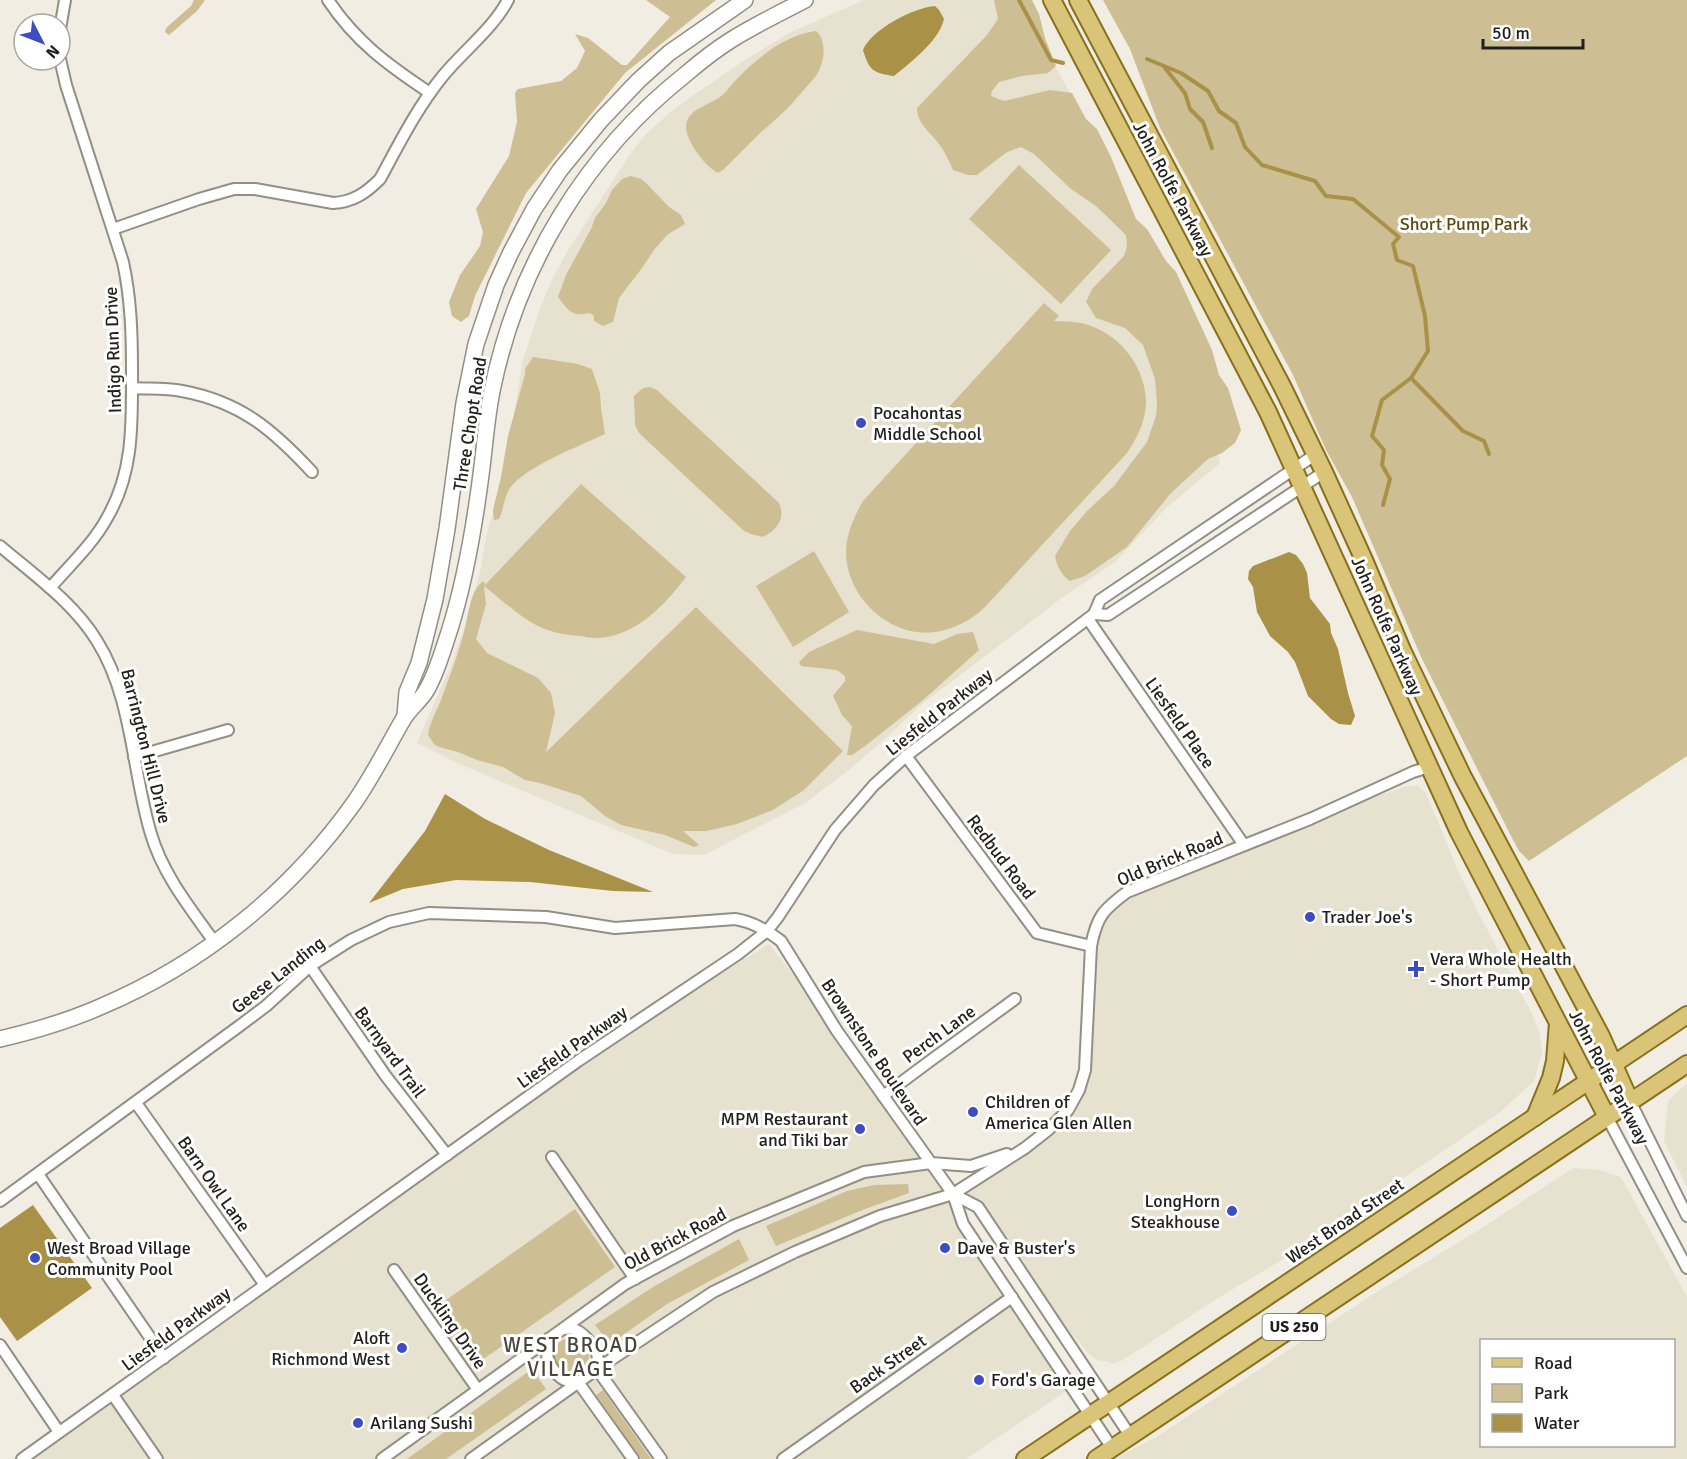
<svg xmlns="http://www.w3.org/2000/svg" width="1687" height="1459" viewBox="0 0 1687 1459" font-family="Signika,sans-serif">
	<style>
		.built { fill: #e7e1cf; fill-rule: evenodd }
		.green { fill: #cdbf93 }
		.water { fill: #a99147 }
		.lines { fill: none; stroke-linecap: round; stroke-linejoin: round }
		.stream { stroke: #a99147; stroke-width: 4 }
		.minor-casing { stroke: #928f85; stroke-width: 14 }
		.secondary-casing { stroke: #928f85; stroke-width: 18 }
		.primary-casing { stroke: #88711c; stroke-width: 20 }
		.minor { stroke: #fff; stroke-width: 10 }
		.secondary { stroke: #fff; stroke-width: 15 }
		.primary { stroke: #d9c477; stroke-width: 16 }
		.poi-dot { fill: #3d4cc0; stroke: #fff; stroke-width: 2 }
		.labels { text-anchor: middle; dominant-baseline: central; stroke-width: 6; stroke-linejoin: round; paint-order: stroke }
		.shield { fill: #fff; stroke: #646360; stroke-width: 1.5 }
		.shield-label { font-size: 16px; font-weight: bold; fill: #21201c }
		.street-label { font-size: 18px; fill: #21201c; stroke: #fff }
		.park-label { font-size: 18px; fill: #59480d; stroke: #fff }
		.poi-label { font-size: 18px; fill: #21201c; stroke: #fff; text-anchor: start }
		.quarter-label { font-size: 21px; letter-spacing: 1.5px; fill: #49463d; stroke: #fff }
	</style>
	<rect width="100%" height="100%" fill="#f1ede2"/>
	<g class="built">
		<polygon points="864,0 1018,0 1092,132 1209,415 1220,463 1166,508 1115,562 1059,600 922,704 887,737 850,769 805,803 704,855 673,854 457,763 417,743 449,670 468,618 481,568 486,537 505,470 523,360 540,308 553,278 567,252 630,154 645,135 675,108 742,62 789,33"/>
		<polygon points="1418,785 1426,793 1456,866 1478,912 1532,1014 1539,1031 1542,1052 1534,1081 1500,1112 1302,1248 1218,1298 1123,1360 1110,1364 1110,1362 1097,1360 1088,1353 1025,1277 978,1207 954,1194 963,1224 1072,1387 966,1459 22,1459 578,1061 769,944 837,1031 953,1194 1048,1130 1079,1090 1095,927 1127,892 1310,819 1404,787"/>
		<polygon points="1687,1084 1687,1187 1664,1141 1668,1101 1680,1089"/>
		<path d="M 1573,1168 L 1600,1170 L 1621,1177 L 1687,1297 L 1687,1459 L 1114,1459 L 1158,1436 L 1377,1292 L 1482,1228 ZM 1482,1340 L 1674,1340 L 1674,1446 L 1482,1446 Z"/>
	</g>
	<g class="green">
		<polygon points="194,0 205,0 197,11 169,35 165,32 166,28 191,6"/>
		<polygon points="646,0 716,0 625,73 526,193 475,296 469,316 461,322 452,316 449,302 460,275 480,246 483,232 476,209 509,156 517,122 515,93 518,89 561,81 577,68 585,51 575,34 588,38 622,65 627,65 670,17"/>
		<path d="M 994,0 L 1032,0 L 1039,14 L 1045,38 L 1056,66 L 1048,73 L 1022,76 L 999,82 L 992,91 L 991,96 L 1004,101 L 1050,90 L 1072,93 L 1086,119 L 1097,129 L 1111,157 L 1136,219 L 1147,229 L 1166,261 L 1176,272 L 1212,350 L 1219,375 L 1228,388 L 1241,430 L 1235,443 L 1222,453 L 1208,459 L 1171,493 L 1127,547 L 1085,576 L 1070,581 C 1061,575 1057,566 1055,556 L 1070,531 L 1087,511 L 1114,486 L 1147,442 L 1156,416 L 1157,404 L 1155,379 L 1143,345 L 1125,328 L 1096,318 L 1086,302 L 1092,289 L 1124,256 L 1127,246 L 1126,235 L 1096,206 L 1071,189 L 1034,154 L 1021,147 L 1007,152 L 977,175 L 968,175 L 953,170 C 950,163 946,155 942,148 C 933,134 917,125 917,108 L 987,35 L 998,19 Z"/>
		<polygon points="1103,0 1687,0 1687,756 1529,861 1519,851 1512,838 1422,659 1352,497 1326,450 1293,375 1160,128 1130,49"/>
		<path d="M 816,31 C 828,41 824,64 816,76 L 787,109 L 758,135 L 723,170 L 718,173 C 705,167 681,136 687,121 C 692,108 709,105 720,97 C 726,93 730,86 735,81 C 757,58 784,35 816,31 Z"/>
		<polygon points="1019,165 1111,250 1061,304 969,219"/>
		<path d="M 631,176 L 641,179 L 645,182 L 669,207 L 681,215 L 685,224 L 667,235 L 654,250 L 642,268 L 619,298 L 613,322 L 603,326 L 594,321 L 594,316 L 590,313 C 571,317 569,311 558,297 L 566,275 L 591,229 L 595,218 L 606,203 L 612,190 L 622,179 Z"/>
		<path d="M 1044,303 L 1059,316 L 1054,321 C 1067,322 1080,321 1091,326 C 1122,337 1145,368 1146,401 C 1146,421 1137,438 1127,453 L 984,608 C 970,621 954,629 935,632 C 890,638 847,598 846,553 C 846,534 854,517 863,501 Z"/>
		<path d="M 533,357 L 578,364 L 592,369 L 600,393 L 601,408 L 605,434 C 580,446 526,466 510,488 C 504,497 504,509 499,519 L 494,520 L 493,510 L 501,477 L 508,436 L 525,374 L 525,369 Z"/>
		<path d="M 650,387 L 657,390 L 779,503 C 786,519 777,530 763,537 L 751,534 L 744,531 L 639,433 L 635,425 L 634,396 L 643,388 Z"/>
		<path d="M 581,484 L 686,577 C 665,605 636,636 598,638 C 592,638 586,637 580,636 C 565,635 549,632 536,625 C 517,615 501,599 484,586 L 486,604 L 476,639 L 487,653 L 538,678 L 551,693 L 555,713 L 546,752 L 696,607 L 843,751 L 804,790 L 773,810 L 737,824 L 707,831 L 683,831 L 699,845 L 694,847 L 665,835 L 621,825 L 605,816 L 581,796 L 540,783 L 525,780 L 503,767 L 477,760 L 458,752 L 439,747 L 434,744 L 428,735 C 430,722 436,712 441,700 C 449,678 458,655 464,632 C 468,618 470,588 484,581 L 485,585 Z"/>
		<polygon points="814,551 849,612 793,647 756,586"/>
		<polygon points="857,630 934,644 957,634 973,632 979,650 922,701 865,746 852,755 847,755 852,726 842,715 833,696 845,681 845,676 837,670 801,666 799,662 809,652"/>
		<polygon points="908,1184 909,1193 865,1209 776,1246 766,1226 847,1191 874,1185"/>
		<polygon points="575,1209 615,1267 472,1367 432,1310"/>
		<polygon points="739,1239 749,1260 667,1304 610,1344 595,1325 653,1287"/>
		<circle cx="571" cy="1356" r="18"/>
		<polygon points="532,1369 546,1389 446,1459 407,1459"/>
		<polygon points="603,1390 651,1459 641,1459 596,1395"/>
	</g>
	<g class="water">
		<path d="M 935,6 L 939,10 L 944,19 C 939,41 911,62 894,76 C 873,73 869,70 863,50 C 872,29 913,8 935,6 Z"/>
		<polygon points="1289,552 1296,555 1303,564 1307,573 1310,598 1330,624 1331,633 1338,649 1348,693 1355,716 1351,725 1339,724 1331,719 1308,696 1295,662 1288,652 1270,636 1257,612 1253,587 1248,579 1249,571 1253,566"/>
		<polygon points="445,794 485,819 549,850 653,892 613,891 530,882 456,880 403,889 369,903 425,831"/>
		<polygon points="33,1205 92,1288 17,1341 0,1317 0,1228"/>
	</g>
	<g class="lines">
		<g class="stream">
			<polyline points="1019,0 1051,60 1063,63"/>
			<polyline points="1147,59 1181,73 1208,91 1219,111 1236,123 1245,147 1262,165 1315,181 1326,196 1353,199 1399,237 1393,244 1397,260 1413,266 1425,316 1428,351 1411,378 1382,400 1372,436 1384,450 1382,465 1390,479 1383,505"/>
			<polyline points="1165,68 1185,93 1190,109 1203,122 1212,148"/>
			<polyline points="1411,378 1463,431 1484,441 1489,454"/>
		</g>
		<g class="minor-casing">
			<g id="minor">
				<path d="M 328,0 C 356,42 388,65 430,93"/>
				<polyline points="60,29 65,0"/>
				<path d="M 113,229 L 199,199 L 234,189 L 255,189 L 333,203 C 353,202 366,193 380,179 C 399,144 417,108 442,77 C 463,51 492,30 508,0"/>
				<path d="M 132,388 C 148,389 166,388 182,391 C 241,402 273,430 312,472"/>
				<path d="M 0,546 C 34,575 74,603 97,641 C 133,698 132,772 151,834 C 163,875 191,909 215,943"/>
				<path d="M 50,588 C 69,566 93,544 107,518 C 134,472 132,423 132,371 C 132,334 131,299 123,262 L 66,85 L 60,59"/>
				<polyline points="1094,614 1108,615 1324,472"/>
				<polyline points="1088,619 1244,845"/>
				<polyline points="906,756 1037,933 1091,946"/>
				<polyline points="134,757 228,730"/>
				<polyline points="310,966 385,1075 447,1155"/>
				<polyline points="883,1096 930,1061 1015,999"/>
				<polyline points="1630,1101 1687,1216"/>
				<polyline points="136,1103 265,1285"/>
				<polyline points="1607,1117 1687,1268"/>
				<polyline points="552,1157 635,1279"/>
				<polyline points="38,1174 164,1358"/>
				<polyline points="953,1194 978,1207 1131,1437"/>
				<path d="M 0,1201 L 238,1027 L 266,1006 L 310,966 L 351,940 L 389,922 L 429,913 L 546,917 L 615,928 L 735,919 C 753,922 766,930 781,941 L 837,1031 L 953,1194 L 963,1224 L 1112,1448"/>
				<polyline points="394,1270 478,1390"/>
				<path d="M 563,1329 C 565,1329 571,1328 573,1329 C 582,1331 594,1345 597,1354 C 599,1358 597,1364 597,1369 L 661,1459"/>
				<path d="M 548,1339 C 547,1344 546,1349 547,1354 C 548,1364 558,1379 568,1381 C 571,1382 575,1382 578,1382 L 633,1459"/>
				<polyline points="0,1345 59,1432"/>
				<polyline points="113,1395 157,1459"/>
				<polyline points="22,1459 578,1061 738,954 767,931 778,917 835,830 874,785 906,756 1094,614 1100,600 1316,454"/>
				<polyline points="382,1459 625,1284 733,1226 864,1172 931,1163 971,1166 1007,1154"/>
				<path d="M 471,1459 L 597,1369 L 713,1292 L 795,1252 L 880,1216 L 953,1194 L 1025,1148 L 1048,1130 L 1068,1110 L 1079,1090 L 1085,1070 L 1091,946 C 1097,916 1103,910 1127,892 L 1310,819 L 1413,772 L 1429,767"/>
				<polyline points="783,1459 1012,1297"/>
			</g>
		</g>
		<g class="secondary-casing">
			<g id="secondary">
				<polyline points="405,716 407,692 419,663 435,599 447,529 464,403 476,344 496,285 511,252 534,209 560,170 601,120 638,81 669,53 745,0"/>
				<path d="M 0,1039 C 34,1031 68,1021 100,1007 C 202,964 290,893 354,803 C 373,776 387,747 404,718 C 410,708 420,701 426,691 C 436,675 443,650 449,632 C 466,579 475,523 482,467 C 485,442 487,416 492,391 C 517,266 586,153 686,74 C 700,62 715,50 731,40 C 755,25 780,13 805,0"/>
			</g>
		</g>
		<g class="primary-casing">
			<g id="primary">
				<polyline points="1052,0 1268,412 1459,832 1607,1117"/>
				<polyline points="1078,0 1282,386 1324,472 1364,560 1402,650 1463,777 1601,1036 1630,1101"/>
				<polyline points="1535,1117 1551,1078 1555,1061 1558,1023"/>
				<polyline points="1025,1459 1687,1015"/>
				<polyline points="1096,1459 1687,1064"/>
			</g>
		</g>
		<use href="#minor" class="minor"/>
		<use href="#secondary" class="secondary"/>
		<use href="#primary" class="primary"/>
	</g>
	<g class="poi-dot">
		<circle cx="861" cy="423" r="6"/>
		<circle cx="1310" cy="917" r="6"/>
		<path d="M1413 960h6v6h6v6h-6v6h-6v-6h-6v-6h6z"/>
		<circle cx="973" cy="1112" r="6"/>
		<circle cx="860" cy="1129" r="6"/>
		<circle cx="1232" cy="1211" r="6"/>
		<circle cx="945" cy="1248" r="6"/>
		<circle cx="35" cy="1258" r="6"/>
		<circle cx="402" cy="1348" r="6"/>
		<circle cx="979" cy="1380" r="6"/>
		<circle cx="358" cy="1423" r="6"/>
	</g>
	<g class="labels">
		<rect class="shield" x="1262.5" y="1314" width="63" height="26" rx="4.5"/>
		<g class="shield-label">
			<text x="1294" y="1327">US 250</text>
		</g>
		<g class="street-label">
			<text transform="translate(1173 189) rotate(62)">John Rolfe Parkway</text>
			<text transform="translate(113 350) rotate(-92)">Indigo Run Drive</text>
			<text transform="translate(470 424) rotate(-81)">Three Chopt Road</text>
			<text transform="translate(1387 626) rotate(66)">John Rolfe Parkway</text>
			<text transform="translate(939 712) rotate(-38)">Liesfeld Parkway</text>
			<text transform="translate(1180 723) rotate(55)">Liesfeld Place</text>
			<text transform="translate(146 746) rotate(76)">Barrington Hill Drive</text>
			<text transform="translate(1001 857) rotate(53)">Redbud Road</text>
			<text transform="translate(1170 859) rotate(-23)">Old Brick Road</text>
			<text transform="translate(278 975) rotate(-38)">Geese Landing</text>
			<text transform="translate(939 1034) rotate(-36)">Perch Lane</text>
			<text transform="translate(572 1047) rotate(-35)">Liesfeld Parkway</text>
			<text transform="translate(390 1052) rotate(54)">Barnyard Trail</text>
			<text transform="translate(874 1052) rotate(56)">Brownstone Boulevard</text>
			<text transform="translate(1609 1077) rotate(62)">John Rolfe Parkway</text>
			<text transform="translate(214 1184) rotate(55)">Barn Owl Lane</text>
			<text transform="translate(1345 1221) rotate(-34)">West Broad Street</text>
			<text transform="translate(675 1239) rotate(-28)">Old Brick Road</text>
			<text transform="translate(450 1321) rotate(55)">Duckling Drive</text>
			<text transform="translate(176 1329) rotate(-36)">Liesfeld Parkway</text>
			<text transform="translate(888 1364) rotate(-35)">Back Street</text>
		</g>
		<g class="park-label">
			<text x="1464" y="224">Short Pump Park</text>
		</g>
		<g class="poi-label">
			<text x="873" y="413">Pocahontas<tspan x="873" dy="21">Middle School</tspan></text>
			<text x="1322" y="917">Trader Joe's</text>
			<text x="1430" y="959">Vera Whole Health<tspan x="1430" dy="21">- Short Pump</tspan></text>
			<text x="985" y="1102">Children of<tspan x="985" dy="21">America Glen Allen</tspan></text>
			<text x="848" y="1119" text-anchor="end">MPM Restaurant<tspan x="848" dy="21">and Tiki bar</tspan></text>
			<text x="1220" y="1201" text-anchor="end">LongHorn<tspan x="1220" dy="21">Steakhouse</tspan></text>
			<text x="47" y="1248">West Broad Village<tspan x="47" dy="21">Community Pool</tspan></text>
			<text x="957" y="1248">Dave &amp; Buster's</text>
			<text x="390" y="1338" text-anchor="end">Aloft<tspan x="390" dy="21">Richmond West</tspan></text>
			<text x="991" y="1380">Ford's Garage</text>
			<text x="370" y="1423">Arilang Sushi</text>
		</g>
		<g class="quarter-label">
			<text x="571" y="1345">WEST BROAD<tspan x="571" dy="24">VILLAGE</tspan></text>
		</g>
	</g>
	<rect x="1480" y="1339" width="195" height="108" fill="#ffffff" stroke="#a6a6a4" stroke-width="1.5"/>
	<rect x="1492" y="1358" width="30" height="9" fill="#d9c477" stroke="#a6a6a4" stroke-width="1.5"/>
	<text x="1534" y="1369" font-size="18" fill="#21201c">Road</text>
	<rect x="1492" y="1384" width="30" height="18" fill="#cdbf93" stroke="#a6a6a4" stroke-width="1.5"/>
	<text x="1534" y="1399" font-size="18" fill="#21201c">Park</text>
	<rect x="1492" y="1414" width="30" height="18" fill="#a99147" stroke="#a6a6a4" stroke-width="1.5"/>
	<text x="1534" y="1429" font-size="18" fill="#21201c">Water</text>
	<g transform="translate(42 42) rotate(132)"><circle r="28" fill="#ffffff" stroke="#a6a6a4" stroke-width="1.5"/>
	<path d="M0-4.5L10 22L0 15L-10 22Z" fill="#3d4cc0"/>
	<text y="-9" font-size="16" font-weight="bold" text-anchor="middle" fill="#21201c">N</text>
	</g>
	<path d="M1483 39v9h100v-9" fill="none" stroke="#21201c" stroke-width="3"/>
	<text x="1492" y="39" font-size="18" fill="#21201c" stroke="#ffffff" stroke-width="4.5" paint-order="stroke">50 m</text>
</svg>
